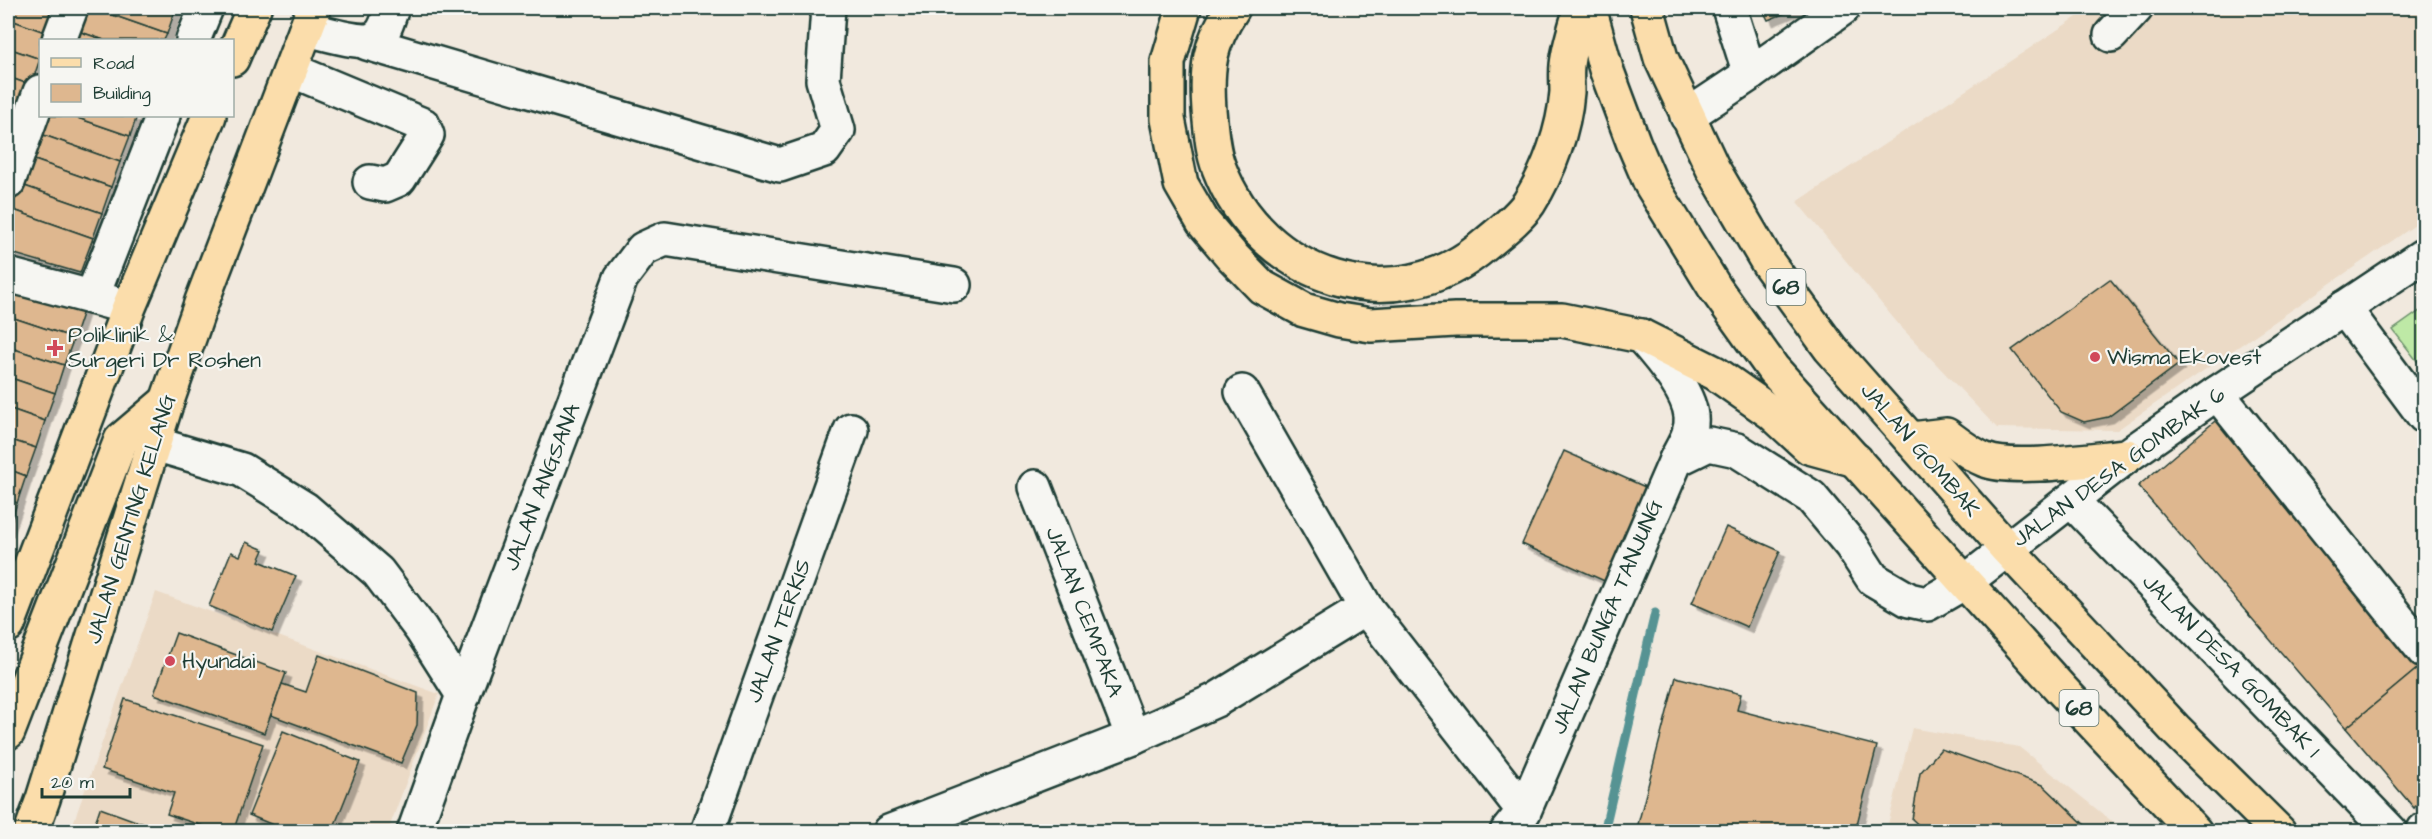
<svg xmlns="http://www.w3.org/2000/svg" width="2432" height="839" viewBox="0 0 2432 839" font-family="'Architects Daughter',sans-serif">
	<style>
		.built { fill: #ebdac6 }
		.green { fill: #bee9a6; stroke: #6e936d; stroke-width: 1.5 }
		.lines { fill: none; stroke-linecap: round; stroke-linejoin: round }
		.stream { stroke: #579393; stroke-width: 9 }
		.building { fill: #deb78f; stroke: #1f3d34; stroke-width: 1.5; filter: url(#shadow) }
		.minor-casing { stroke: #1f3d34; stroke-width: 38 }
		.major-casing { stroke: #1f3d34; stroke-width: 38 }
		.highway-casing { stroke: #1f3d34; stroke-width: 38 }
		.minor { stroke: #f6f6f2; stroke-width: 33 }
		.major { stroke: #fbddab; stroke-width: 33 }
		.highway { stroke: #fbddab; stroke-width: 33 }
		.poi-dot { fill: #d1495b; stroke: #f6f6f2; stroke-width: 2 }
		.labels { text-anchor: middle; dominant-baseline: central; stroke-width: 4.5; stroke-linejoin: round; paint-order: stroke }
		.shield { fill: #f6f6f2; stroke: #60746d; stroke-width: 1.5 }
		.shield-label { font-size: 21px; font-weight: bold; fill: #1f3d34 }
		.poi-label { font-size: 22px; fill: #1f3d34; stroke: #f6f6f2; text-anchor: start }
		.street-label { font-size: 22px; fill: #1f3d34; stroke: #f6f6f2 }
	</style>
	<defs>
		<filter id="shadow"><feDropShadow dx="5.5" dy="5.5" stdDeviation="0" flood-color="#0004"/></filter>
	</defs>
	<rect width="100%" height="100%" fill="#f1e9de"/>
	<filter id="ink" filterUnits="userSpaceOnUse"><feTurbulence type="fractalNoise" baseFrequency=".0167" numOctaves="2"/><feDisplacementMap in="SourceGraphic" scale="12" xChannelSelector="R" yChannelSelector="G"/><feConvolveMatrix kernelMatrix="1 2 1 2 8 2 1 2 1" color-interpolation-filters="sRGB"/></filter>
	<g filter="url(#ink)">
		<g class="built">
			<polygon points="2080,8 2424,8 2424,219 2117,430 1997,428 1900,326 1797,202 2083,13"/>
			<polygon points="156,592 439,694 388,831 70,832"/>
			<polygon points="1912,728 2019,747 2124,831 1886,832"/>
		</g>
		<polygon class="green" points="2424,308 2424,370 2393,330"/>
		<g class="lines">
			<polyline class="stream" points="1604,832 1655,613"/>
		</g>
		<g class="building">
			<polygon points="8,8 56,8 50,34 8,19"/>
			<polygon points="80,8 93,8 167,34 164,40 104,40 72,29"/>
			<polygon points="93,8 176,8 167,34"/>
			<polygon points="1762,8 1798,8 1768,20"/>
			<polygon points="8,19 50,34 47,40 40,40 40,59 8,48"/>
			<polygon points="72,29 104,40 68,40"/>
			<polygon points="8,48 40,59 31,85 8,77"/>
			<polygon points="8,77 31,85 22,110 8,105"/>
			<polygon points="8,105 22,110 8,134"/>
			<polygon points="41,116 72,116 130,136 120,162 35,132"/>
			<polygon points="72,116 137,116 130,136"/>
			<polygon points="35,132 120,162 111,187 26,157"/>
			<polygon points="26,157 111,187 102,213 16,183"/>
			<polygon points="16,183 102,213 93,238 8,208"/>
			<polygon points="8,208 93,238 80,273 8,252"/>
			<polygon points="2110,279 2179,364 2108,417 2084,422 2061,412 2012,350"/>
			<polygon points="8,285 83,311 74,338 8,316"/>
			<polygon points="8,316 74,338 64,365 8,347"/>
			<polygon points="8,347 64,365 55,393 8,377"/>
			<polygon points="8,377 55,393 45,421 8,408"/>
			<polygon points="8,408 45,421 36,448 8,439"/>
			<polygon points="2221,416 2424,663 2346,728 2138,486"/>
			<polygon points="8,439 36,448 26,476 8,469"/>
			<polygon points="1564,451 1652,490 1609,583 1522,544"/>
			<polygon points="8,469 26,476 17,503 8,500"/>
			<polygon points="8,500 17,503 8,531"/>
			<polygon points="1726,527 1780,551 1747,627 1692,603"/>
			<polygon points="246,542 264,550 259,561 296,576 272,632 209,606 231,552 240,556"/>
			<polygon points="176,633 286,673 264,733 154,694"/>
			<polygon points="319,655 418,693 417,725 401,763 271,715 282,684 306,692"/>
			<polygon points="2424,663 2424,797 2414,808 2346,728"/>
			<polygon points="1676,677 1741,694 1737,710 1877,746 1855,832 1636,832"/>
			<polygon points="125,699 263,744 233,832 221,832 167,814 174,793 102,769"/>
			<polygon points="283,731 360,762 332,832 290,832 249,815"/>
			<polygon points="1941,749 2043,785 2092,832 1926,832 1912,819 1920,773"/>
			<polygon points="100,808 166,832 92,832"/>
		</g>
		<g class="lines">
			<g class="minor-casing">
				<g id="minor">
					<path d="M 306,29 C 323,32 364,47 377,37 C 386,31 388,18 392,8"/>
					<polyline points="2111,35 2136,8"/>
					<polyline points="59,40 71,8"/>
					<polyline points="193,40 206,8"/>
					<polyline points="367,43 780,165 824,150 838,130 823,80 828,8"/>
					<polyline points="291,70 423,125 427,135 399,179 385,185 370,182"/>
					<polyline points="1750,74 1843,8"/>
					<polyline points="1687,116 1750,74 1729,8"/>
					<polyline points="8,182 40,92"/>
					<polyline points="8,275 113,303"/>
					<polyline points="92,297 163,116"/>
					<polyline points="2344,308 2424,416"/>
					<path d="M 1641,336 C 1657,354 1689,391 1691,416 C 1693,432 1683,446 1676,460"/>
					<polyline points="1242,392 1366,608 1524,811"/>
					<polyline points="2217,393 2424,651"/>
					<polyline points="155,444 242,470 305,509 378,572 421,629 463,695"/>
					<polyline points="1035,487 1133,737"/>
					<polyline points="2071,500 2391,832"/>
					<polyline points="414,832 463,695 621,278 643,249 665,239 954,285"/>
					<polyline points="707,832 851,430"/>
					<polyline points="889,832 1133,737 1216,700 1366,608"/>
					<polyline points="1507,832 1524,811 1676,460 1709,444 1737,450 1811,497 1851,545 1873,579 1909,600 1927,604 1965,582 2127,456 2217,393 2424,255"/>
					<polyline points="2424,832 2424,830"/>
				</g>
			</g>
			<g class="major-casing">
				<g id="major">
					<polyline points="1589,8 1606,69 1634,144 1651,184 1715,288 1773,369 2061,689 2195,832"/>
					<polyline points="1647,8 1661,58 1713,169 1768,263 1830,348 2007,549 2175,729 2279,832"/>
					<polyline points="232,59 254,8"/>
					<path d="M 1912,439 L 1946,435 C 1958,444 1970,454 1985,460 C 2013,471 2094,459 2127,456"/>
					<polyline points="8,625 129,307 209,116"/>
					<polyline points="8,732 121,440 167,401"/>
					<polyline points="31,832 43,799 167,401 202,301 314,8"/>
				</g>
			</g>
			<g class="highway-casing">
				<g id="highway">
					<polyline points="1184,8 1168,62 1168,119 1181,184 1203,222 1231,255 1262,287 1304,310 1339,320 1371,325 1455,320 1562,320 1641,336 1715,373 1772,413 1809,447 1856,460"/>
					<path d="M 1233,8 C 1209,44 1206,67 1209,110 C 1211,130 1212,150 1219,168 C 1261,278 1394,324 1486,244 C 1500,232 1518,219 1529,203 C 1549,171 1564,130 1567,92 C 1567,83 1566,74 1567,65 C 1569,46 1576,26 1581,8"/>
				</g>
			</g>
			<use href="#minor" class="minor"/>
			<use href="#major" class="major"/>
			<use href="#highway" class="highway"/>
		</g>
	</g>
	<g class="poi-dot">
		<path d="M52 339h6v6h6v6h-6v6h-6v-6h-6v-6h6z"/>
		<circle cx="2095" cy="357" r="6"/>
		<circle cx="170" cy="661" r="6"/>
	</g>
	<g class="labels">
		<g class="shield">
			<rect x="1766.5" y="269" width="39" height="36" rx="4.5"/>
			<rect x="2059.5" y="690" width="39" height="36" rx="4.5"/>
		</g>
		<g class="shield-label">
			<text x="1786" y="287">68</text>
			<text x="2079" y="708">68</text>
		</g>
		<g class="poi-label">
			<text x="68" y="335">Poliklinik &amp;<tspan x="68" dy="25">Surgeri Dr Roshen</tspan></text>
			<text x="2107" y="357">Wisma Ekovest</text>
			<text x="182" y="661">Hyundai</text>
		</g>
		<g class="street-label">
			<text transform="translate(1920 450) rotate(49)">JALAN GOMBAK</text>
			<text transform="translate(2119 467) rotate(-36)">JALAN DESA GOMBAK 6</text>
			<text transform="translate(542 487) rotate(-69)">JALAN ANGSANA</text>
			<text transform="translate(131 519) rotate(-73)">JALAN GENTING KELANG</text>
			<text transform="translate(1084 612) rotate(69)">JALAN CEMPAKA</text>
			<text transform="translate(1607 617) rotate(-67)">JALAN BUNGA TANJUNG</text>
			<text transform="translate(779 631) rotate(-70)">JALAN TERKIS</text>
			<text transform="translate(2231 666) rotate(46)">JALAN DESA GOMBAK 1</text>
		</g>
	</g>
	<rect width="2432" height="839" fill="none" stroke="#f6f6f2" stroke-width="30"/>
	<rect x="15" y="15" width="2402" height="809" fill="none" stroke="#1f3d34" stroke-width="2" filter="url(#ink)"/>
	<rect x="39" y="39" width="195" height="78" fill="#f6f6f2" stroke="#a0aca6" stroke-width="1.5"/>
	<rect x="51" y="58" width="30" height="9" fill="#fbddab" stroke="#a0aca6" stroke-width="1.5"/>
	<text x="93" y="69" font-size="18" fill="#1f3d34">Road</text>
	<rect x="51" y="84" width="30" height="18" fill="#deb78f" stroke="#a0aca6" stroke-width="1.5"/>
	<text x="93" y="99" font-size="18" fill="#1f3d34">Building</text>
	<path d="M42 788v9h88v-9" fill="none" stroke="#1f3d34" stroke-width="3"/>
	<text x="51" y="788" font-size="18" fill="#1f3d34" stroke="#f6f6f2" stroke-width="4.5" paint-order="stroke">20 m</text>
</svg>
